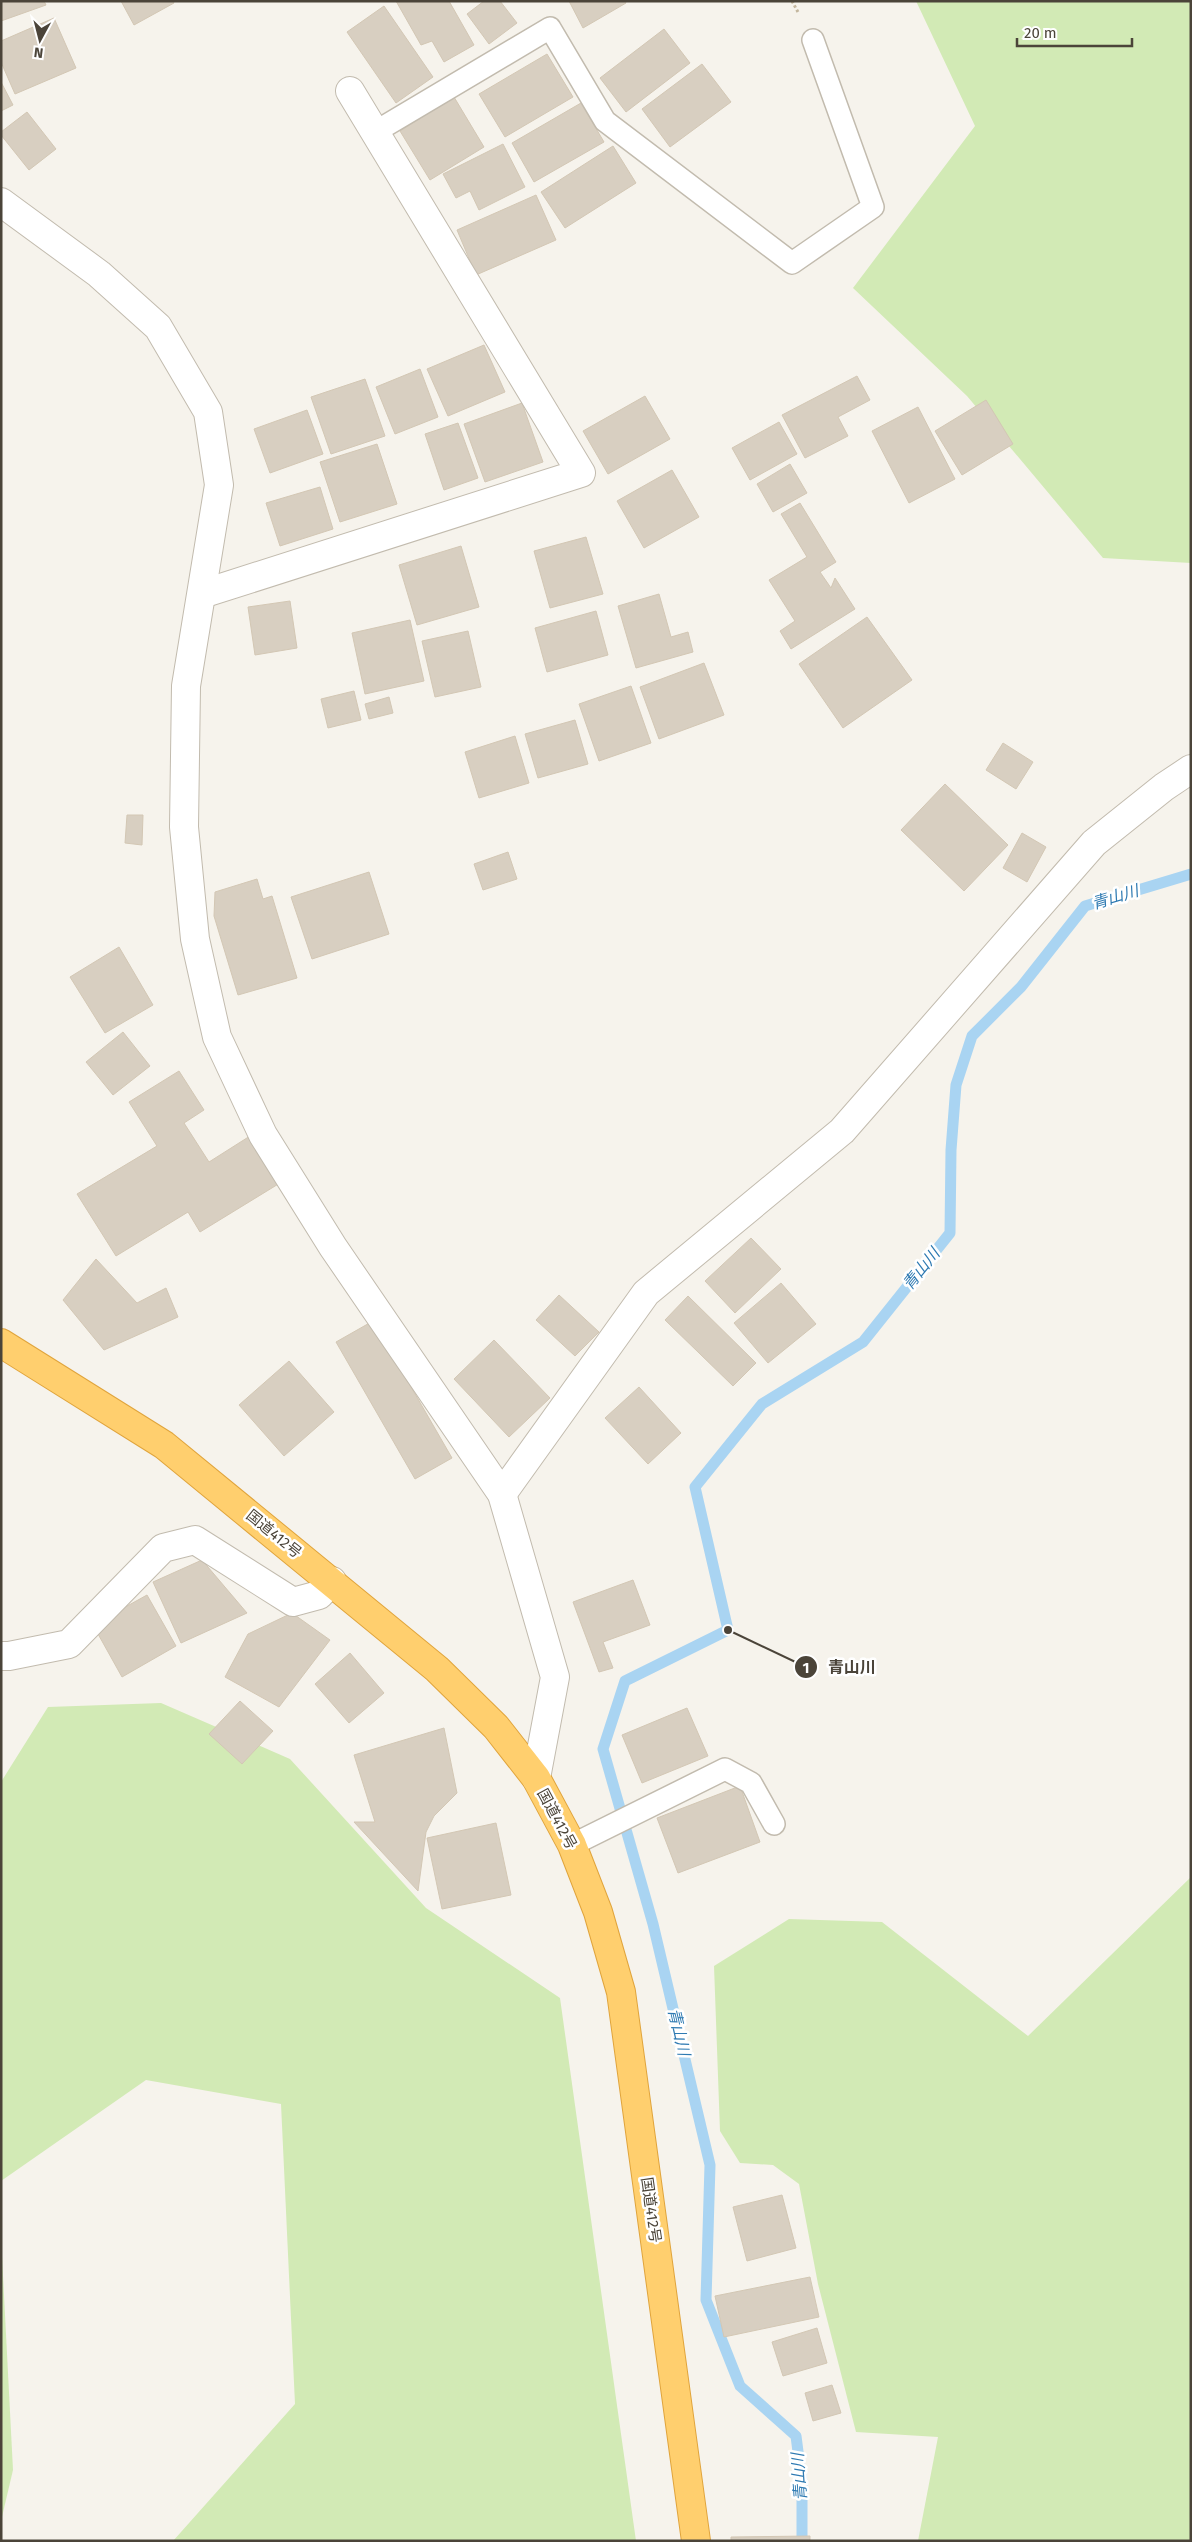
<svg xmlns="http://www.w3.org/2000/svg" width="1192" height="2542" viewBox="0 0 1192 2542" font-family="'Fira Sans','Noto Sans JP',sans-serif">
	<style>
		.green { fill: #d2eab5 }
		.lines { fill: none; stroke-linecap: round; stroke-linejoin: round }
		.stream { stroke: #a9d4f2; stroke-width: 11 }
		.building { fill: #d8cfc1; stroke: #d3c7b4 }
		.lane-casing { stroke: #c2bbae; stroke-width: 24 }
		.street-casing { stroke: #c2bbae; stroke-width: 30 }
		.highway-casing { stroke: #e0a43c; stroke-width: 30 }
		.path { stroke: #c4b79f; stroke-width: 3; stroke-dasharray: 2.5 2.5; stroke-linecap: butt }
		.lane { stroke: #fff; stroke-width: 21 }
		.street { stroke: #fff; stroke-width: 28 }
		.highway { stroke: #ffcf6e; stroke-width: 28 }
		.labels { text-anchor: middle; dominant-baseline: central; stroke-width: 5; stroke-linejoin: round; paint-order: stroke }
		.street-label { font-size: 15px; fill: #4b4439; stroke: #fff }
		.water-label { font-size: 16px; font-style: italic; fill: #2e7ab2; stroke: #fff }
		.leader { fill: none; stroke: #4b4439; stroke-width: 2 }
		.callout-dot { fill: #4b4439; stroke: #fff; stroke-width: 2 }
		.mark-label { font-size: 15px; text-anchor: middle; font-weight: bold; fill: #fff }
		.callout-label { font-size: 16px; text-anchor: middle; font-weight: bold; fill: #4b4439; stroke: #fff; stroke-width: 5; stroke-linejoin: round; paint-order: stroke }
	</style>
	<rect width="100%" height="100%" fill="#f6f3ec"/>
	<g class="green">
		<polygon points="916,1 1191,1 1191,563 1103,558 967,396 853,288 975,126"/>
		<polygon points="161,1703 290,1759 426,1908 560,1998 636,2541 173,2541 295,2404 281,2104 146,2080 1,2181 1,1782 48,1707"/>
		<polygon points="1191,1877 1191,2541 918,2541 938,2437 856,2432 818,2284 799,2184 773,2165 740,2163 720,2131 714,1966 789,1919 882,1922 1028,2036"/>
		<polygon points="1,2237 13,2470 1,2521"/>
	</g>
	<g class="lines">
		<polyline class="stream" points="802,2541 802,2483 796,2436 740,2386 706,2300 710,2165 653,1924 603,1749 625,1681 728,1630 695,1487 762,1404 863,1342 950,1233 951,1150 956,1085 972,1036 1021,987 1085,906 1191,874"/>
	</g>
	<g class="building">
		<polygon points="1,1 44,1 46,5 1,21"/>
		<polygon points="121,1 173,1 174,3 134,25"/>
		<polygon points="396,1 449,1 474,45 444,62 432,41 421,45"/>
		<polygon points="484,1 500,1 517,23 489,44 467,14"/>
		<polygon points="569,1 625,1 626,3 583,28"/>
		<polygon points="384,6 433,77 396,103 347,32"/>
		<polygon points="54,18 76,68 15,94 1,62 1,41"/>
		<polygon points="664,29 690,63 626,112 600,78"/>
		<polygon points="547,54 573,97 505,137 479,94"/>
		<polygon points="702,64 731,102 670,147 642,109"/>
		<polygon points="1,82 13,105 1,111"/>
		<polygon points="454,97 484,147 430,180 400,131"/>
		<polygon points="581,103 604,142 534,182 512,143"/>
		<polygon points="27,112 56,149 29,170 1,135 1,132"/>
		<polygon points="503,144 525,187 479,210 470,191 456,198 443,174"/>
		<polygon points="613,146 636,183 565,228 541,192"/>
		<polygon points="536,195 556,240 476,275 457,230"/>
		<polygon points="484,345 505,392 448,416 427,369"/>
		<polygon points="420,369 438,417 395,434 376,387"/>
		<polygon points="857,376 870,400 838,417 848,436 805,458 782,415"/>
		<polygon points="365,379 385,436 331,454 311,397"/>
		<polygon points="645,396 670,439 608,474 583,431"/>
		<polygon points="986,400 1013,444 962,475 935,431"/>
		<polygon points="522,403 543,462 485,482 464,424"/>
		<polygon points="918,407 955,479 909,503 872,431"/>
		<polygon points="307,410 323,454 270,473 254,429"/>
		<polygon points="779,422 797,454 750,480 732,448"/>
		<polygon points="458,423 478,478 444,490 425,434"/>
		<polygon points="377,444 397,504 340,522 320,462"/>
		<polygon points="790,464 807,493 773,512 757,484"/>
		<polygon points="672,470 699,517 644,548 617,501"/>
		<polygon points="320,487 333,529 280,546 266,503"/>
		<polygon points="800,503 836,562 820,572 831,588 835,578 855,609 791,649 780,631 795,621 769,580 807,557 781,514"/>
		<polygon points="586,537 603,594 550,608 534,551"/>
		<polygon points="461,546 479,607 417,625 399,565"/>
		<polygon points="659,594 671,637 688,632 693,652 636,668 618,606"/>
		<polygon points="290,601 297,648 255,655 248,607"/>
		<polygon points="596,611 608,655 547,672 535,628"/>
		<polygon points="867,617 912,680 843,728 799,664"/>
		<polygon points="410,620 424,681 365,694 352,633"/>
		<polygon points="468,631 481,687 435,697 422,641"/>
		<polygon points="704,663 724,715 659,739 640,687"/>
		<polygon points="631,686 651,743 599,761 579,704"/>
		<polygon points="354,691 361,720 328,728 321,699"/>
		<polygon points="389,697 393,713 369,719 365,704"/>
		<polygon points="575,720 588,764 538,778 525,734"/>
		<polygon points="515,736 529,783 479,798 465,752"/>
		<polygon points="1003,743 1033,762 1016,789 986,770"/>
		<polygon points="945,784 1008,845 964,891 901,830"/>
		<polygon points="127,815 143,815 142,845 125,843"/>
		<polygon points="1022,833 1046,847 1027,882 1003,868"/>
		<polygon points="508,852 517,879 483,890 474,864"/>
		<polygon points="369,872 389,934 312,959 291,897"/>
		<polygon points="257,879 263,899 272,896 297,978 238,995 214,916 215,892"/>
		<polygon points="119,947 153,1005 105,1033 70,977"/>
		<polygon points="123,1032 150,1066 113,1095 86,1062"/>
		<polygon points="179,1071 204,1110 184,1123 209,1162 250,1136 280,1183 200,1232 188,1212 116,1256 77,1194 157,1146 129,1102"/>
		<polygon points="751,1238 781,1269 735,1313 705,1281"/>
		<polygon points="96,1259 137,1303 166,1288 178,1317 104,1350 63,1300"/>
		<polygon points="781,1283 816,1324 768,1363 734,1323"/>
		<polygon points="559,1295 599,1332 575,1356 536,1320"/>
		<polygon points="688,1296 756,1363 733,1386 665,1320"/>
		<polygon points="373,1321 452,1458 415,1479 336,1342"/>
		<polygon points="494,1340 550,1398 509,1437 454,1379"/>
		<polygon points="289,1361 334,1412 284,1456 239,1405"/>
		<polygon points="639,1387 681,1433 648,1464 605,1418"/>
		<polygon points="202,1560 247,1613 181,1643 153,1582"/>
		<polygon points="633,1580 650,1625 603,1642 613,1668 599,1672 573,1602"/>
		<polygon points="147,1595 176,1646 122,1677 93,1625"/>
		<polygon points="292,1613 330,1640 279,1707 225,1677 248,1634"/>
		<polygon points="350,1653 384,1693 349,1723 315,1684"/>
		<polygon points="240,1701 273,1731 242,1764 209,1734"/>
		<polygon points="687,1708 708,1756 642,1783 622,1735"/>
		<polygon points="444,1728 457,1793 434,1816 426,1832 418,1891 354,1822 375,1822 354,1755"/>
		<polygon points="740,1786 760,1842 678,1873 657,1818"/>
		<polygon points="496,1823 511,1895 442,1909 427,1838"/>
		<polygon points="782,2195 796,2248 747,2261 733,2207"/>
		<polygon points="810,2277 819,2317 724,2337 715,2296"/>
		<polygon points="817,2328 827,2363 783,2376 772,2342"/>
		<polygon points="832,2385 841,2413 813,2421 805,2393"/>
		<polygon points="810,2536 810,2541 731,2541 731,2537"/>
	</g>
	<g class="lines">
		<g class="lane-casing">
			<g id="lane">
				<polyline points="375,132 550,28 605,121 792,263 873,207 813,40"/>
				<polyline points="572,1845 725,1769 751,1783 774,1824"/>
			</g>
		</g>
		<g class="street-casing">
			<g id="street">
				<polyline points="1,202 99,274 158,327 208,412 219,485 186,686 184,827 195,939 217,1037 263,1135 333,1247 502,1494 555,1677 536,1778"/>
				<polyline points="202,594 581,473 350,91"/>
				<polyline points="502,1494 646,1293 842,1131 1094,843 1164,787 1191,769"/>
				<polyline points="1,1656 9,1656 69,1644 163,1548 195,1540 293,1602 319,1595 332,1581"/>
			</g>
		</g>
		<g class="highway-casing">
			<polyline id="highway" points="1,1343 164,1445 437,1669 496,1727 536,1778 572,1845 598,1912 621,1992 696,2541"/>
		</g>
		<polyline class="path" points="792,1 799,14"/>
		<use href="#lane" class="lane"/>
		<use href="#street" class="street"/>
		<use href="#highway" class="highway"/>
	</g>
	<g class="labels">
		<g class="street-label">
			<text transform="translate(274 1534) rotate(39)">国道412号</text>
			<text transform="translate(557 1819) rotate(62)">国道412号</text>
			<text transform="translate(651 2210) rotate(82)">国道412号</text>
		</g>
		<g class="water-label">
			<text transform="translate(1115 897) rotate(-17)">青山川</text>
			<text transform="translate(921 1269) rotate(-51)">青山川</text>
			<text transform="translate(679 2032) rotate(77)">青山川</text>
			<text transform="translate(799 2477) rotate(-94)">青山川</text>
		</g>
	</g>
	<path class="leader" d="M728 1630L806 1667"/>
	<g class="callout-dot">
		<circle cx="728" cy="1630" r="5"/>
		<circle cx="806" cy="1667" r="12"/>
	</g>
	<g class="mark-label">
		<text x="806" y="1673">1</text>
	</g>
	<g class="callout-label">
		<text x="852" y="1673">青山川</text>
	</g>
	<rect width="1192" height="2542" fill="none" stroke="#4b4439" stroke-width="5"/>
	<g transform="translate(40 40) rotate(187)" stroke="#ffffff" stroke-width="4" paint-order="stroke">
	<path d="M0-4L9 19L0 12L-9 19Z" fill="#4b4439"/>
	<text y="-8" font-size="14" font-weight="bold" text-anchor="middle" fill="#4b4439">N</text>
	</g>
	<path d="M1017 38v8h115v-8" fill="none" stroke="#4b4439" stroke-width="2.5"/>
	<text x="1024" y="38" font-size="15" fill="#4b4439" stroke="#ffffff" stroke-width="4" paint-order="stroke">20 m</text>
</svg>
